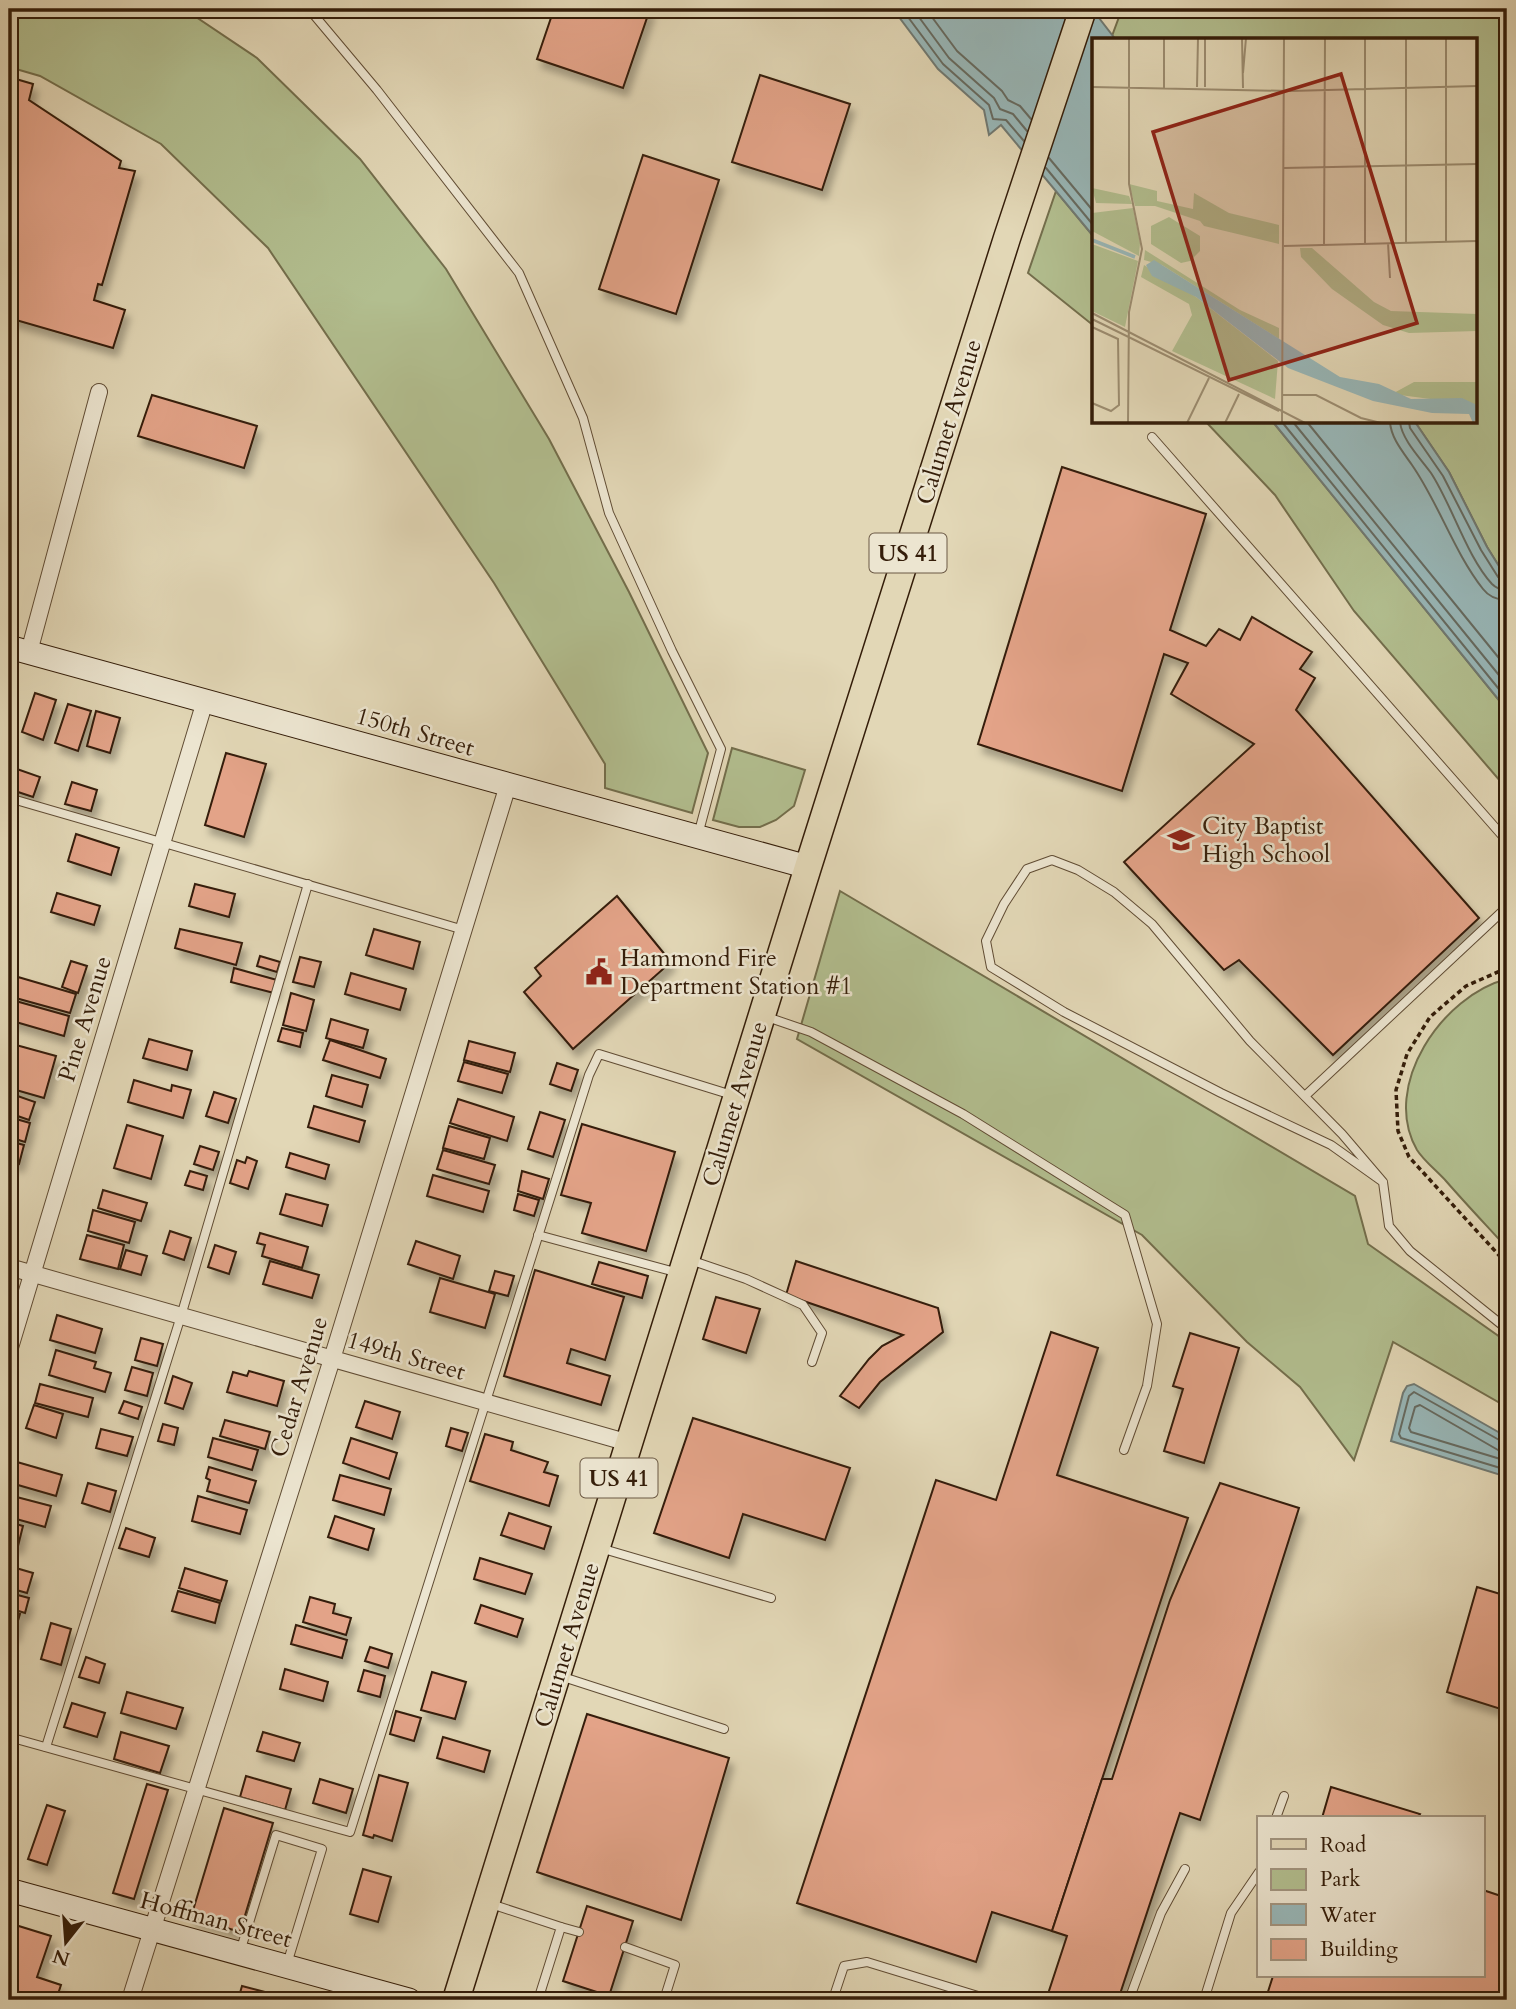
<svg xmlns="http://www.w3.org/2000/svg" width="1516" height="2009" viewBox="0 0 1516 2009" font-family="Cardo,serif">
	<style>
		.green { fill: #b2be8f; stroke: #736e4c; stroke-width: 2 }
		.water { fill: #98b7b8; stroke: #707972; stroke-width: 2 }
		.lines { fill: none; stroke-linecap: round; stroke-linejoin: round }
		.shore { stroke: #666a60; stroke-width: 2 }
		.building { fill: #e3a388; stroke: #341d09; stroke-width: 2; filter: url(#shadow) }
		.lane-casing { stroke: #604c34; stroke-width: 10 }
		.street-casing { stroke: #604c34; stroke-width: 18 }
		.secondary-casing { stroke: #341d09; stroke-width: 25 }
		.primary-casing { stroke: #341d09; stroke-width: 29 }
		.path { stroke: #341d09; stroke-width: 3.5; stroke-dasharray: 5 3.5; stroke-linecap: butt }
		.lane { stroke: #ece5d0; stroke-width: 8 }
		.street { stroke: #ece5d0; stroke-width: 16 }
		.secondary { stroke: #ece5d0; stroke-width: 23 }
		.primary { stroke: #e2d7b6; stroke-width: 26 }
		.labels { text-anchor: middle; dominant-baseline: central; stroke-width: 5; stroke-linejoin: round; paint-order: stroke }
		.shield { fill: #ece5d0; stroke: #6b5945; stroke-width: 2 }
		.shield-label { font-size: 23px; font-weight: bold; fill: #341d09 }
		.street-label { font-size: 24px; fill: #341d09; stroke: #ece5d0 }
		.poi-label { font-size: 24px; fill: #341d09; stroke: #ece5d0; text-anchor: start }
		.inset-river { fill: none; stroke: #98b7b8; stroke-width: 3.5 }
		.inset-road { fill: none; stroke: #9c8d71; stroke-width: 2 }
		.view { fill: #8f2418; fill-opacity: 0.15; stroke: #8f2418; stroke-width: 3.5 }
		.inset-edge { fill: none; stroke: #341d09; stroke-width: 3.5 }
	</style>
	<defs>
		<filter id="shadow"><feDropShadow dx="4.5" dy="8" stdDeviation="3.5" flood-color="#0004"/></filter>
	</defs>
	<rect width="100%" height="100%" fill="#e2d7b6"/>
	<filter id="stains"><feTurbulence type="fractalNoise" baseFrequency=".00286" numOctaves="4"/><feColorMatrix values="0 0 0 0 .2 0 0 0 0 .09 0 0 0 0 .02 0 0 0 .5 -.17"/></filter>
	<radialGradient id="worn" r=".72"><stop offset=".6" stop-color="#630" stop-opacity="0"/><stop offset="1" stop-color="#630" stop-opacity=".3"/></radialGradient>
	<g class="green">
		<polygon points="9,9 184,9 257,58 360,159 446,269 549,439 629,592 708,753 692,813 605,788 605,764 494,583 268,248 161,144 40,76 9,67"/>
		<polygon points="1122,9 1507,9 1507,579 1487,547 1449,472 1415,422 1476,422 1476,40 1116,40 1112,36"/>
		<polygon points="1056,191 1094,237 1094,326 1028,273"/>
		<polygon points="1206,422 1273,422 1507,710 1507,789 1354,611 1275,495"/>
		<polygon points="732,748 805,770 794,806 776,820 760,827 739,827 713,820"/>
		<polygon points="840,891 1355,1196 1368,1244 1507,1342 1507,1407 1393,1342 1354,1460 1300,1387 1247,1342 1142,1235 797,1039"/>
		<path d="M 1507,979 L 1507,1248 C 1487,1226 1466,1204 1446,1181 C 1437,1171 1424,1161 1417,1150 C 1380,1086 1443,995 1507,979 Z"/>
	</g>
	<g class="water">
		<polygon points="893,9 1092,9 1116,40 1094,40 1094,237 1001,125 989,135 984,110 938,69"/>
		<polygon points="1273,422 1415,422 1449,472 1487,547 1507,579 1507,710"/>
		<polygon points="1414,1384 1507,1437 1507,1477 1391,1441 1403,1393 1407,1386"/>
	</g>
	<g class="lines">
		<g class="shore">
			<polyline points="902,9 943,64 989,105 993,119 1006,120 1024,141"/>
			<polyline points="913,9 949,58 994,98 1000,109 1013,114 1027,131"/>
			<polyline points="926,9 957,51 1002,91 1008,100 1020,106 1031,119"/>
			<polyline points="1049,158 1094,212"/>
			<polyline points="1046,168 1094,226"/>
			<polyline points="1282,422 1507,699"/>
			<polyline points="1293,422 1507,685"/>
			<polyline points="1307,422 1507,668"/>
			<path d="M 1390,422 C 1391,438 1403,452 1412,465 C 1439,504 1454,552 1483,589 C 1489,597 1498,600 1507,600"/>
			<path d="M 1400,422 C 1402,440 1421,459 1431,473 C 1452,505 1467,557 1492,584 C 1497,589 1501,589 1507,590"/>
			<polyline points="1409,422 1410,428 1443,476 1481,550 1498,577 1507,581"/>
			<polyline points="1507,1442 1501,1441 1414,1392 1409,1396 1399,1434 1401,1438 1507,1470"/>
			<polyline points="1507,1451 1498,1450 1420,1405 1415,1407 1409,1428 1411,1432 1507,1461"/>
		</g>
	</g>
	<g class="building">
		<polygon points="554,9 650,9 623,88 537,59"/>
		<polygon points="760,75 850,104 822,190 732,162"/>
		<polygon points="9,77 33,84 29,100 121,161 119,168 135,171 102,285 98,284 94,300 125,310 113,348 9,318"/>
		<polygon points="643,155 719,180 676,314 599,289"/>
		<polygon points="152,395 257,426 244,468 138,436"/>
		<polygon points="1062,467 1206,514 1170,630 1206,646 1219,629 1240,640 1252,617 1312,652 1300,669 1315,678 1296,710 1479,918 1333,1055 1239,960 1224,970 1124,862 1254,744 1171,694 1188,663 1164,654 1122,791 978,744"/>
		<polygon points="35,693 56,700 43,740 22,732"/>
		<polygon points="68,704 91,711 78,751 55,743"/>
		<polygon points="96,711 120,718 110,753 87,746"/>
		<polygon points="226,753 266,764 244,837 205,825"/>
		<polygon points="14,768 40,777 33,797 9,789"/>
		<polygon points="72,782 97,790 91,811 65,804"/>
		<polygon points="76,834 119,848 111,875 68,861"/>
		<polygon points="195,884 235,894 229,917 189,906"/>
		<polygon points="57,893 100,906 94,925 51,912"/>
		<polygon points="617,896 671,962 573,1049 524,992 541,976 535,968"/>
		<polygon points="180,929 242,943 236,965 175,948"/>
		<polygon points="374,929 420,942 413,969 366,955"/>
		<polygon points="260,956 280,962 277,972 257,966"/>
		<polygon points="300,957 321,962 314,987 293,982"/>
		<polygon points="71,961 87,966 78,993 62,987"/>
		<polygon points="234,968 277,980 274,993 231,982"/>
		<polygon points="351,973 406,989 400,1010 345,994"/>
		<polygon points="18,977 76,994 70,1013 12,997"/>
		<polygon points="291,993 314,1000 306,1031 283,1025"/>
		<polygon points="12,1000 69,1016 64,1036 9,1020"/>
		<polygon points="331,1019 368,1030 363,1048 326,1038"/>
		<polygon points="282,1028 303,1033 300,1047 278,1041"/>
		<polygon points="149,1039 192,1051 187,1070 143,1058"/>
		<polygon points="330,1040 386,1059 380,1078 323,1060"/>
		<polygon points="469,1041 515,1053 510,1072 464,1060"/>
		<polygon points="16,1045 56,1056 44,1098 9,1088 9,1067"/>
		<polygon points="464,1062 508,1074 502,1093 458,1081"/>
		<polygon points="557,1063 578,1070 571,1091 550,1084"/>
		<polygon points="332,1075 368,1085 362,1107 326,1096"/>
		<polygon points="134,1080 171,1091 172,1085 191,1090 183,1118 128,1102"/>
		<polygon points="214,1092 236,1099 228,1123 206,1116"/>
		<polygon points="9,1093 35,1102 29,1120 9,1113"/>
		<polygon points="458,1099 514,1117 507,1141 450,1123"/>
		<polygon points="314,1106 365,1121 359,1142 308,1127"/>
		<polygon points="540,1112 565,1120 553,1157 528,1149"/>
		<polygon points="9,1117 30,1123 25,1142 9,1137"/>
		<polygon points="582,1124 675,1152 646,1251 582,1233 591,1203 561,1195"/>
		<polygon points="127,1125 163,1136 151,1179 114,1168"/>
		<polygon points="449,1126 490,1138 484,1159 443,1148"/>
		<polygon points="9,1141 24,1145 19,1164 9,1161"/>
		<polygon points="200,1146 219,1152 213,1170 194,1164"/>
		<polygon points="443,1150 495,1165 489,1184 437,1169"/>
		<polygon points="290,1153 329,1165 325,1179 286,1167"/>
		<polygon points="247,1157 257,1161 248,1189 230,1183 237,1160 245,1163"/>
		<polygon points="190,1171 207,1176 203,1190 185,1185"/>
		<polygon points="522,1171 549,1179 543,1199 518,1191"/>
		<polygon points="433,1175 489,1191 483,1212 427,1196"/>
		<polygon points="103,1190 147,1203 141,1221 98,1208"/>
		<polygon points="286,1194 328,1205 322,1226 280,1214"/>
		<polygon points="518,1194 539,1200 534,1216 514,1210"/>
		<polygon points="93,1210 135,1222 129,1243 88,1231"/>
		<polygon points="170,1231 191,1238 184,1260 163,1253"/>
		<polygon points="260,1233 308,1247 302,1268 262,1256 265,1245 257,1243"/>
		<polygon points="87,1235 124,1245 118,1269 80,1259"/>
		<polygon points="416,1241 460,1256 453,1279 408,1264"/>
		<polygon points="215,1245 236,1252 229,1274 208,1267"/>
		<polygon points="126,1250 147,1256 141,1275 120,1269"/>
		<polygon points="270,1261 319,1275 312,1298 263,1284"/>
		<polygon points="796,1261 938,1308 943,1332 880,1382 859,1408 840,1396 869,1359 882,1346 903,1335 786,1295"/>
		<polygon points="599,1262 648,1276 642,1298 592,1284"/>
		<polygon points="535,1270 624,1297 605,1360 571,1349 567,1363 610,1376 601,1405 504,1376"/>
		<polygon points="495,1271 514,1276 508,1296 489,1291"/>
		<polygon points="440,1278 495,1294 485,1328 430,1312"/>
		<polygon points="716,1297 760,1309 746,1353 703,1339"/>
		<polygon points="57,1315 102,1329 95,1353 50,1340"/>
		<polygon points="1051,1332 1098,1348 1057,1475 1188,1518 1052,1931 992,1912 976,1962 797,1903 936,1480 996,1500"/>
		<polygon points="1190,1333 1239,1348 1204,1463 1164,1451 1183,1389 1173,1386"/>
		<polygon points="141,1338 163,1344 157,1366 135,1360"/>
		<polygon points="56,1350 96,1362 94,1368 111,1373 105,1392 49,1375"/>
		<polygon points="132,1367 153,1373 147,1396 125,1390"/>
		<polygon points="249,1371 284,1381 277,1406 227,1392 233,1372 247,1376"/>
		<polygon points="173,1376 192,1383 183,1409 165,1403"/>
		<polygon points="40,1384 93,1398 88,1417 35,1403"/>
		<polygon points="124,1401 142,1407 138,1419 119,1413"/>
		<polygon points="365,1401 400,1412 392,1439 356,1427"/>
		<polygon points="34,1405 63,1414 56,1438 26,1428"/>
		<polygon points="693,1418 850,1468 825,1540 743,1514 729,1558 654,1533"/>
		<polygon points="225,1420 270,1432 265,1449 220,1436"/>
		<polygon points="163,1424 178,1428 174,1445 158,1441"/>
		<polygon points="451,1428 468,1433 462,1451 446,1446"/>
		<polygon points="101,1429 133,1437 127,1456 96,1448"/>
		<polygon points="485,1434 513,1442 511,1450 548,1462 544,1472 558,1476 549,1506 470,1481"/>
		<polygon points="213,1438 258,1450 252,1470 208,1457"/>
		<polygon points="351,1438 397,1453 389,1479 343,1463"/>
		<polygon points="17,1462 62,1475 56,1496 11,1483"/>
		<polygon points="209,1467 256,1481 249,1503 207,1491 210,1480 206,1478"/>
		<polygon points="340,1475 391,1489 384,1515 333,1500"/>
		<polygon points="88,1483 116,1491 110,1512 82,1503"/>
		<polygon points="1220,1483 1299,1508 1200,1820 1180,1813 1118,2000 1046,2000 1067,1936 1052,1931 1102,1779 1112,1779 1170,1600"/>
		<polygon points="9,1495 51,1506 45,1527 9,1517"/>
		<polygon points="198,1496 247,1510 240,1534 192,1521"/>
		<polygon points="509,1513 551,1527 544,1549 501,1535"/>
		<polygon points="335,1516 374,1529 368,1550 328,1537"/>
		<polygon points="9,1522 23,1526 18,1546 9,1544"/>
		<polygon points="126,1528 155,1538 149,1557 119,1548"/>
		<polygon points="480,1558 532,1574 525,1594 474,1579"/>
		<polygon points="9,1566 33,1573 27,1593 9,1588"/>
		<polygon points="185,1568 227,1581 221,1601 179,1588"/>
		<polygon points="1477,1587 1507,1596 1507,1711 1447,1692"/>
		<polygon points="178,1591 220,1603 215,1623 172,1611"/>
		<polygon points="10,1593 29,1598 25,1613 9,1608"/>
		<polygon points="310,1597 335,1604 333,1613 351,1618 346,1635 303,1622"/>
		<polygon points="481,1605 523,1619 517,1637 475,1623"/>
		<polygon points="9,1611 20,1614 14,1634 9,1633"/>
		<polygon points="51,1623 71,1629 61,1665 41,1659"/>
		<polygon points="296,1625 347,1640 342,1658 291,1644"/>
		<polygon points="370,1647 392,1654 388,1668 365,1661"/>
		<polygon points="86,1657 105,1664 99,1683 79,1677"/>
		<polygon points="285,1669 328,1682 323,1701 280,1689"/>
		<polygon points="364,1670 385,1676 380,1697 358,1691"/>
		<polygon points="432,1672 466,1682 455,1719 421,1710"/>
		<polygon points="127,1692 183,1708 176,1729 121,1713"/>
		<polygon points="72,1703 105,1713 97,1737 64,1727"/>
		<polygon points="396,1711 421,1718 414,1741 390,1734"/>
		<polygon points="587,1714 729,1758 681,1920 537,1872"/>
		<polygon points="121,1732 169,1746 160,1773 114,1759"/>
		<polygon points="263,1732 300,1743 294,1761 257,1751"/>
		<polygon points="443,1737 490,1751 484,1772 437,1758"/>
		<polygon points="379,1775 408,1783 392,1841 374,1835 373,1838 363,1835"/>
		<polygon points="246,1776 291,1789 285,1810 240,1797"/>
		<polygon points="320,1779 353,1789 346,1813 313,1803"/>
		<polygon points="147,1784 168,1790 134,1899 113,1893"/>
		<polygon points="1331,1787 1420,1814 1418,1818 1322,1818"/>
		<polygon points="47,1805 65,1811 47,1865 28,1859"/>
		<polygon points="224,1808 273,1823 240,1932 191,1917"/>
		<polygon points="363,1869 391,1877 378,1922 350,1914"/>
		<polygon points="1483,1890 1507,1898 1507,2000 1252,2000 1253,1996 1266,1998 1273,1976 1483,1976"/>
		<polygon points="587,1906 633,1921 609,1996 563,1981"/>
		<polygon points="9,1923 51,1936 37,1977 61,1985 56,2000 9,2000"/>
		<polygon points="242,1986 265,1992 263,2000 238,2000"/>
	</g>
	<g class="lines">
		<g class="lane-casing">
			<g id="lane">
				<polyline points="309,9 377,90 519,273 583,418 609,513 672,651 721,749 698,835"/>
				<polyline points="1152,437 1507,841"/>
				<polyline points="9,798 464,930"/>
				<polyline points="9,816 14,800"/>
				<polyline points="767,1017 811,1032 963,1114 1125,1215 1157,1324 1147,1386 1124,1450"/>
				<polyline points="1305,1096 1507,907"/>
				<polyline points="1383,1182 1331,1145 1221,1093 1064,1012 991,967 986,941 1004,904 1027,869 1052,860 1078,870 1114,892 1152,924 1250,1041 1342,1134 1383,1182 1389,1226 1410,1251 1507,1329"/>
				<polyline points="538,1235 679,1273"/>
				<polyline points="690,1260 746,1279 803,1305 822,1333 812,1362"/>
				<polyline points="600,1548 771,1598"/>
				<polyline points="560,1676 724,1729"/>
				<polyline points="9,1737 350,1832 589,1075 599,1054 732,1095"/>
				<polyline points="46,1747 181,1316 308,884"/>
				<polyline points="1276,1818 1284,1796"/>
				<polyline points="491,1904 561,1927 538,2000"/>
				<polyline points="561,1927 579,1932"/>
				<polyline points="625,1947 675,1965 664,2000"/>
				<polyline points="240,1952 276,1835 322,1849 287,1964"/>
				<polyline points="540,1994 559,2000"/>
				<polyline points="782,2000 783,1996 799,2000"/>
				<polyline points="825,2000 834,1996 844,1966 867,1962 991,2000"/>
				<polyline points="1129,2000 1161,1913 1185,1869"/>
				<polyline points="1204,2000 1231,1913 1259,1872"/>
			</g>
		</g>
		<g class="street-casing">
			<g id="street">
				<polyline points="29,652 99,392"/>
				<polyline points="9,1267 629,1443"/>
				<polyline points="9,1351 205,701"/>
				<polyline points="130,2000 332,1359 508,785"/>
			</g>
		</g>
		<g class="secondary-casing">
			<g id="secondary">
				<polyline points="9,647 808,867"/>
				<polyline points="9,1890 409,2000"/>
			</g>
		</g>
		<g class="primary-casing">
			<polyline id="primary" points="456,2000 808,867 1007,238 1083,9"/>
		</g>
		<polyline class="path" points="1507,968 1466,986 1430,1017 1407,1054 1396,1090 1398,1131 1409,1157 1507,1264"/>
		<use href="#lane" class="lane"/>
		<use href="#street" class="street"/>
		<use href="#secondary" class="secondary"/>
		<use href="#primary" class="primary"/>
	</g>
	<defs>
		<g id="school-bare" transform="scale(2.1)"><path d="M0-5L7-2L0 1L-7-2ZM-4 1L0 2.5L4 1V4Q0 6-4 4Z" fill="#8f2418" stroke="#ece5d0" stroke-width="2.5" paint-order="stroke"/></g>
		<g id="civic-bare" transform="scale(2.1)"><path d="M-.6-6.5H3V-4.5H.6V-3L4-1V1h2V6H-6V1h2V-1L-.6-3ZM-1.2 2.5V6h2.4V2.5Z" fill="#8f2418" stroke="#ece5d0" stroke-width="2.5" paint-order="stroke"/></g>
	</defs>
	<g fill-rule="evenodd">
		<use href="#school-bare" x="1181" y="840"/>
		<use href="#civic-bare" x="599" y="972"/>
	</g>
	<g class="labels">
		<g class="shield">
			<rect x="869.5" y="533.5" width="77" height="39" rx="5"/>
			<rect x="580.5" y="1458.5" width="77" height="39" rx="5"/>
		</g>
		<g class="shield-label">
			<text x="908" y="553">US 41</text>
			<text x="619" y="1478">US 41</text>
		</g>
		<g class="street-label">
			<text transform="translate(949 422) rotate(-73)">Calumet Avenue</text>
			<text transform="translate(415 732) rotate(16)">150th Street</text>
			<text transform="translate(85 1019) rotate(-73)">Pine Avenue</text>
			<text transform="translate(735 1104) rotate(-73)">Calumet Avenue</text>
			<text transform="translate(406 1356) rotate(16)">149th Street</text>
			<text transform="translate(299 1387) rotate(-73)">Cedar Avenue</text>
			<text transform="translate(567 1645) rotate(-73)">Calumet Avenue</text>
			<text transform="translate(216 1920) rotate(15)">Hoffman Street</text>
		</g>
		<g class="poi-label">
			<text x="1202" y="826">City Baptist<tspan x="1202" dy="28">High School</tspan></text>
			<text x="620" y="958">Hammond Fire<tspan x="620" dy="28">Department Station #1</tspan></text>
		</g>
	</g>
	<g transform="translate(1092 38)">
		<rect width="385" height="385" fill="#e2d7b6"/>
		<path d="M 37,146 L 65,153 L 65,163 L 101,171 L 102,155 L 137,175 L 187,187 L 187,206 L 112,188 L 108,183 L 63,168 L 43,168 ZM 0,150 L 37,158 L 40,166 L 4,165 ZM 41,170 L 48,205 L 47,218 L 0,193 L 0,175 ZM 77,179 L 108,198 L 108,213 L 98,223 L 89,225 L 59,206 L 59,188 ZM 0,206 L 46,223 L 33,289 L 0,273 ZM 208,210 L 220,210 L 282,264 L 299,273 L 385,276 L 385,293 L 317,295 L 291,287 L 240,251 L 209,219 ZM 53,212 L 148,272 L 187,290 L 187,301 L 70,227 L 52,222 ZM 52,227 L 104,259 L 186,323 L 183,361 L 80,313 L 100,277 L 97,266 L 49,239 ZM 322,344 L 385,344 L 385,367 L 300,356 Z" fill="#b2be8f"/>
		<path d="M 62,222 L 248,339 L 287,346 L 319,361 L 370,360 L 385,367 L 385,380 L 381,385 L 377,376 L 340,375 L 281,363 L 196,330 L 104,259 L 60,238 L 54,227 Z" fill="#98b7b8"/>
		<path class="inset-river" d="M 0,202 L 43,219"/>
		<path class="inset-road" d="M 113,0 L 113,49M 150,0 L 151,50M 314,0 L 314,205M 354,0 L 354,204M 151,35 L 154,0M 0,49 L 198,53 L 385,48M 105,49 L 106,0M 72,50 L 72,0M 192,130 L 385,126M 296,205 L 298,240M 273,206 L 273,0M 232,207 L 233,0M 192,208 L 385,203M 0,275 L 213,385M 0,281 L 187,373M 0,289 L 26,301 L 27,367 L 19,373 L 0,365M 190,357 L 224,357 L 269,380 L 289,385M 36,385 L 37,274 L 50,211 L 37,146 L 37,0M 95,385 L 117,340M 133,385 L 147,356M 190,385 L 192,0"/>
		<path class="view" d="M 249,36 L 325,285 L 137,342 L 61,94 Z"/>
		<rect width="385" height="385" class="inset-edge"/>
	</g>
	<rect width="1516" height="2009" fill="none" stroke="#e2d7b6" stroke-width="35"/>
	<rect x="10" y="10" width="1495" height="1988" fill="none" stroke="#341d09" stroke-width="3.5"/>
	<rect x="18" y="18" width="1481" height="1974" fill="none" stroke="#341d09" stroke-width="2"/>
	<rect x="1257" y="1816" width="228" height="161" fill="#ece5d0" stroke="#a29580" stroke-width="2"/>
	<rect x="1271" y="1839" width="35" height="10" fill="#e2d7b6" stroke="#a29580" stroke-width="2"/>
	<text x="1320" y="1852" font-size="21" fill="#341d09">Road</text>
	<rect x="1271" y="1869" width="35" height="21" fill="#b2be8f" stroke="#a29580" stroke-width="2"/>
	<text x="1320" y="1886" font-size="21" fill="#341d09">Park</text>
	<rect x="1271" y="1904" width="35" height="21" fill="#98b7b8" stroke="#a29580" stroke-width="2"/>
	<text x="1320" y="1922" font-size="21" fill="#341d09">Water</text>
	<rect x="1271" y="1939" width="35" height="21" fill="#e3a388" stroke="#a29580" stroke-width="2"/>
	<text x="1320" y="1956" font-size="21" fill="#341d09">Building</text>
	<g transform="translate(66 1942) rotate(197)" stroke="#ece5d0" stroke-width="5" paint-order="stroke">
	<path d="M0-5L12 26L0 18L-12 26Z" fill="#341d09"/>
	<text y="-10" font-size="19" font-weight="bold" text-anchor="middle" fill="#341d09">N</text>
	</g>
	<rect width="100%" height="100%" filter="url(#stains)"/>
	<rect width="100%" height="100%" fill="url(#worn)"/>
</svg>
